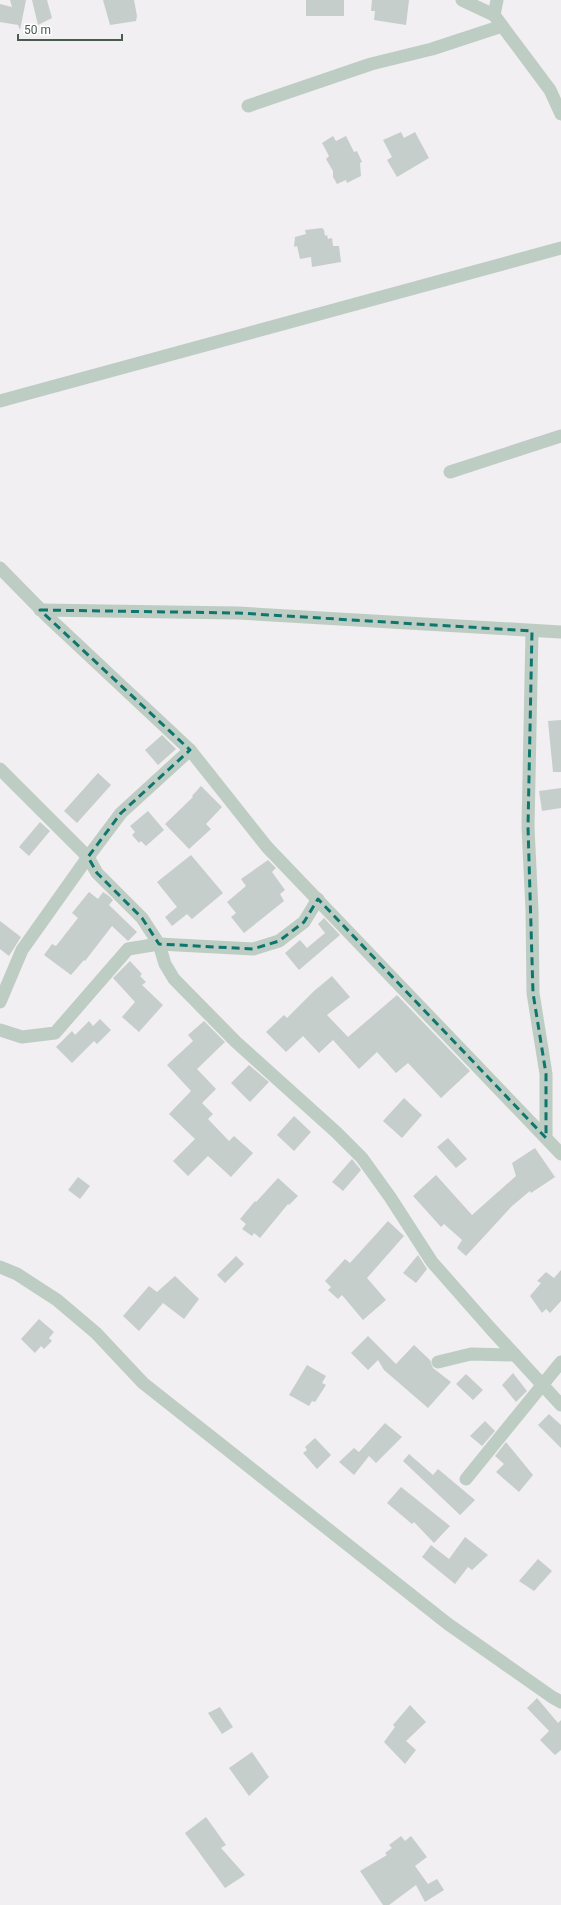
<svg xmlns="http://www.w3.org/2000/svg" width="561" height="1905" viewBox="0 0 561 1905" font-family="Roboto,sans-serif">
	<style>
		.building { fill: #c6cecb }
		.lines { fill: none; stroke-linecap: round; stroke-linejoin: round }
		.street { stroke: #becdc4; stroke-width: 13 }
		.marked { fill: none; stroke: #0f766e; stroke-width: 3; stroke-dasharray: 8 5; stroke-linejoin: round }
	</style>
	<rect width="100%" height="100%" fill="#f1eff1"/>
	<g class="building">
		<polygon points="10,0 26,0 20,30 18,25 0,22 0,4 12,7"/>
		<polygon points="32,0 47,0 52,18 38,25"/>
		<polygon points="103,0 134,0 137,16 136,21 110,25"/>
		<rect x="306" y="0" width="38" height="16"/>
		<polygon points="372,0 409,0 406,25 374,20 375,11 371,11"/>
		<polygon points="401,132 404,138 415,132 429,158 397,177 387,160 392,157 383,140"/>
		<polygon points="333,136 336,141 346,136 354,152 357,151 362,162 360,163 361,176 347,183 346,180 337,184 333,177 333,171 326,159 329,156 322,143"/>
		<polygon points="322,228 324,230 325,236 327,235 328,239 332,238 333,246 339,246 341,262 312,267 311,257 300,259 297,246 294,247 295,237 306,234 305,230"/>
		<polygon points="561,720 561,772 553,772 548,721"/>
		<polygon points="162,735 176,749 158,765 145,750"/>
		<polygon points="98,773 111,785 77,823 64,811"/>
		<polygon points="201,786 222,807 206,824 211,829 189,849 165,824 193,797 192,796"/>
		<polygon points="561,788 561,808 542,811 539,791"/>
		<polygon points="148,811 164,830 146,846 141,841 139,843 132,835 135,832 130,826"/>
		<polygon points="40,822 50,831 29,856 19,847"/>
		<polygon points="191,855 223,893 192,919 187,914 172,926 165,917 177,907 157,882"/>
		<polygon points="268,860 276,868 272,872 285,890 280,894 284,901 244,933 231,917 236,913 227,902 246,886 241,879"/>
		<polygon points="89,892 98,899 103,892 109,896 113,900 109,905 137,932 128,941 112,926 85,961 84,960 71,975 44,955 52,944 56,946 78,918 72,913"/>
		<polygon points="324,918 340,935 299,970 285,953 300,940 307,948 325,933 318,924"/>
		<polygon points="0,921 21,937 9,956 0,949"/>
		<polygon points="130,961 142,974 140,976 146,982 142,985 163,1005 139,1032 122,1017 135,1002 113,978"/>
		<polygon points="332,976 350,997 327,1015 348,1037 397,995 470,1071 441,1098 408,1063 396,1073 377,1052 359,1069 333,1040 319,1053 303,1036 286,1052 266,1032 284,1015 287,1018 314,991"/>
		<polygon points="100,1019 111,1030 97,1044 94,1041 72,1063 56,1047 72,1031 75,1035 89,1021 93,1026"/>
		<polygon points="204,1021 225,1042 197,1069 216,1089 202,1103 213,1114 208,1119 229,1141 234,1136 253,1153 231,1177 208,1156 188,1176 173,1161 195,1139 169,1114 191,1091 167,1065 193,1041 188,1035"/>
		<polygon points="249,1065 269,1082 250,1102 231,1083"/>
		<polygon points="404,1098 422,1115 402,1138 383,1121"/>
		<polygon points="294,1116 311,1132 294,1151 277,1135"/>
		<polygon points="448,1138 467,1159 456,1168 437,1147"/>
		<polygon points="535,1148 555,1177 531,1193 530,1191 512,1206 466,1256 457,1248 462,1240 444,1224 441,1227 413,1196 436,1175 472,1215 516,1176 512,1163"/>
		<polygon points="352,1159 361,1170 343,1191 332,1182"/>
		<polygon points="78,1177 90,1186 80,1199 68,1190"/>
		<polygon points="278,1178 298,1196 289,1205 288,1204 260,1238 254,1233 252,1236 242,1229 246,1224 240,1219 255,1201 256,1202"/>
		<polygon points="388,1221 404,1236 367,1278 386,1300 363,1320 342,1295 338,1299 328,1290 331,1287 325,1281 345,1259 350,1263"/>
		<polygon points="418,1255 427,1269 416,1283 403,1273"/>
		<polygon points="236,1256 244,1264 225,1283 217,1275"/>
		<polygon points="561,1270 561,1301 550,1313 546,1309 542,1313 530,1296 541,1283 537,1281 546,1272 554,1278"/>
		<polygon points="175,1276 199,1299 184,1319 163,1303 139,1331 123,1316 149,1286 157,1292"/>
		<polygon points="39,1319 54,1332 49,1338 52,1341 44,1349 41,1346 35,1353 21,1339"/>
		<polygon points="368,1336 396,1364 414,1345 430,1360 433,1368 451,1382 428,1408 384,1370 378,1360 368,1370 351,1353"/>
		<polygon points="307,1365 326,1376 322,1383 326,1385 315,1402 312,1401 309,1406 289,1395"/>
		<polygon points="513,1373 527,1391 516,1402 502,1385"/>
		<polygon points="466,1374 483,1390 473,1400 456,1384"/>
		<polygon points="549,1414 561,1425 561,1448 538,1425"/>
		<polygon points="485,1421 495,1431 482,1446 470,1436"/>
		<polygon points="385,1423 402,1437 376,1463 369,1456 354,1475 339,1462 354,1448 359,1452"/>
		<polygon points="315,1438 331,1455 317,1469 303,1453 307,1450 305,1447"/>
		<polygon points="506,1442 533,1475 519,1492 496,1472 504,1464 495,1456"/>
		<polygon points="409,1454 433,1475 438,1469 475,1500 460,1515 403,1461"/>
		<polygon points="401,1487 450,1526 434,1543 414,1522 412,1524 387,1503"/>
		<polygon points="465,1537 488,1555 472,1570 468,1567 455,1584 422,1557 431,1545 449,1559"/>
		<polygon points="538,1559 552,1571 534,1591 519,1581"/>
		<polygon points="537,1698 558,1723 561,1720 561,1750 555,1755 540,1740 549,1731 527,1708"/>
		<polygon points="410,1705 426,1722 406,1741 416,1750 405,1764 384,1742 395,1727 393,1725"/>
		<polygon points="220,1707 233,1727 222,1734 208,1713"/>
		<polygon points="252,1752 269,1777 249,1796 229,1768"/>
		<polygon points="206,1817 226,1845 221,1848 245,1875 225,1888 185,1833"/>
		<polygon points="401,1836 405,1841 411,1836 427,1857 415,1866 428,1884 437,1879 444,1890 425,1902 416,1885 389,1905 383,1905 360,1871 387,1855 385,1853 392,1848 389,1845"/>
	</g>
	<g class="lines">
		<g class="street">
			<polyline points="462,0 494,15 550,90 561,114"/>
			<polyline points="494,15 497,0"/>
			<polyline points="248,106 371,64 432,49 502,26"/>
			<polyline points="0,401 561,248"/>
			<polyline points="450,472 561,436"/>
			<polyline points="0,568 48,617 190,750 267,847 561,1154"/>
			<polyline points="40,610 238,613 561,632"/>
			<polyline points="532,631 528,827 532,910 533,993 546,1074 546,1138"/>
			<polyline points="0,769 88,857 97,873 142,918 159,944 165,964 174,979 236,1042 336,1132 362,1158 390,1197 432,1262 491,1329 561,1405"/>
			<polyline points="0,1002 22,950 88,857 121,813 190,750"/>
			<polyline points="0,1030 22,1037 55,1033 128,949 159,944 253,949 279,941 304,922 318,899"/>
			<polyline points="0,1267 17,1274 57,1300 96,1333 143,1383 448,1624 552,1697 561,1702"/>
			<polyline points="438,1362 471,1354 515,1355"/>
			<polyline points="466,1479 561,1362"/>
		</g>
	</g>
	<path class="marked" d="M 40,610 L 238,613 L 532,631 L 528,827 L 533,993 L 546,1074 L 546,1138 L 318,899 L 304,922 L 279,941 L 253,949 L 159,944 L 142,918 L 97,873 L 88,857 L 121,813 L 190,750 Z"/>
	<path d="M18 34v6h104v-6" fill="none" stroke="#485c50" stroke-width="2"/>
	<text x="24" y="34" font-size="12" fill="#485c50" stroke="#ffffff" stroke-width="3" paint-order="stroke">50 m</text>
</svg>
